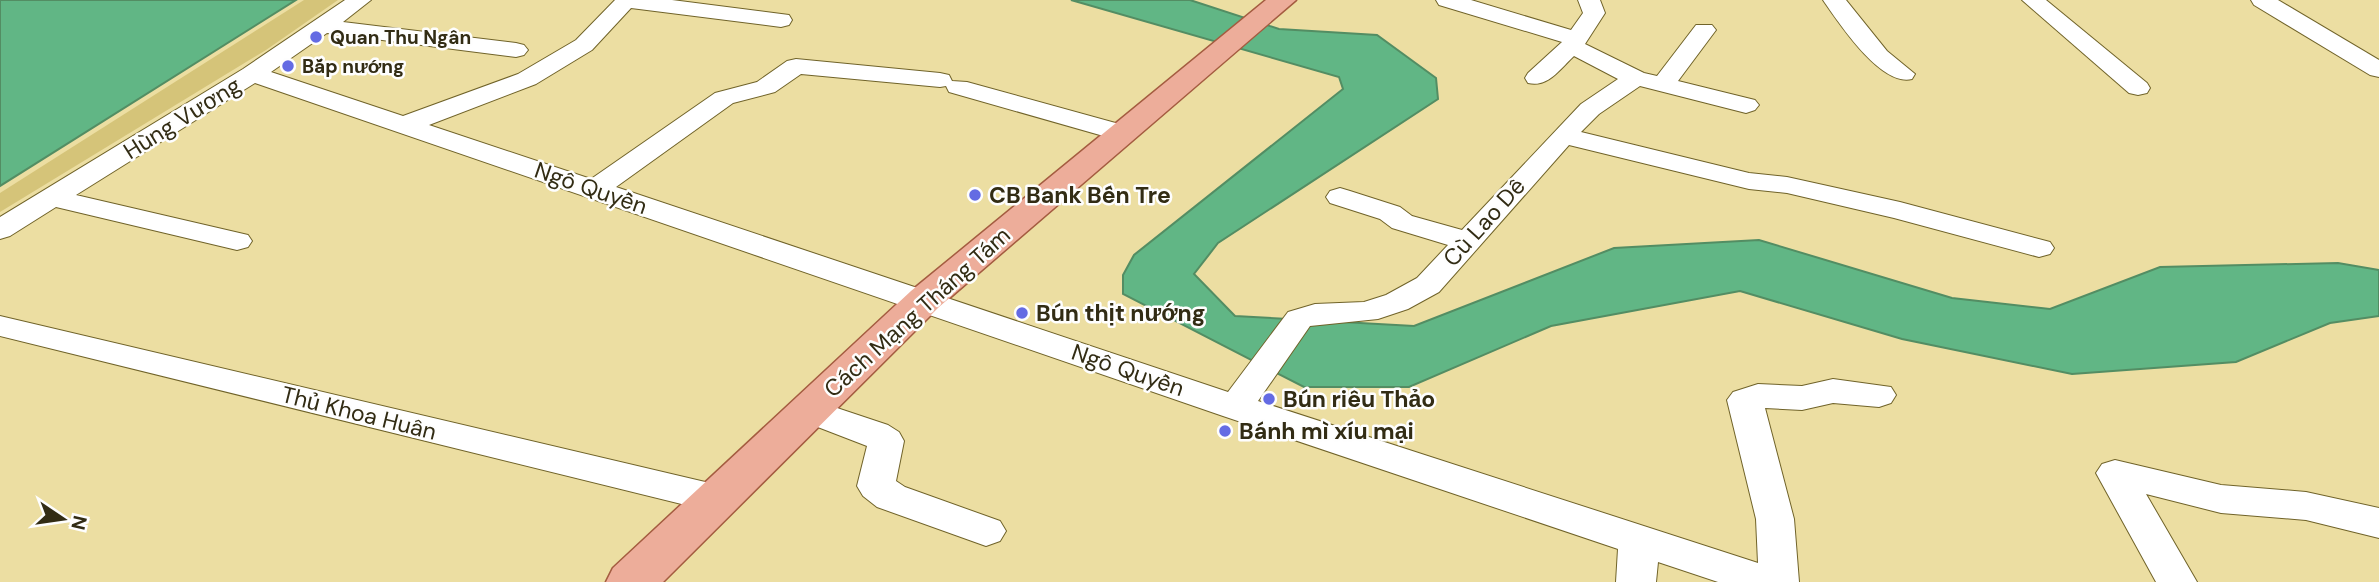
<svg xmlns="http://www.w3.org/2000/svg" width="2379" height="582" viewBox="0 0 2379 582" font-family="'DM Sans',sans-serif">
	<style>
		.green { fill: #d5c479 }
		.water { fill: #61b685; stroke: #538d63; stroke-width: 2 }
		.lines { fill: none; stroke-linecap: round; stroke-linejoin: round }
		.minor-casing { stroke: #706329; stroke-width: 2 }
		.major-casing { stroke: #a45c40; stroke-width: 3 }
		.minor { fill: #fff; fill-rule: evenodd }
		.major { fill: #edad9a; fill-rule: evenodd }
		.poi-dot { fill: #646be3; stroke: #fefefe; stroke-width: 2.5 }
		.labels { text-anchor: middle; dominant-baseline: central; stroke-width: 5; stroke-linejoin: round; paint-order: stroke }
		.far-poi-label { font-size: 19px; font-weight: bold; fill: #322c14; stroke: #fefefe; text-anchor: start }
		.street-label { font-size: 23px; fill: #322c14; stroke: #fefefe }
		.poi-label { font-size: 23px; font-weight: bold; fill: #322c14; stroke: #fefefe; text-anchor: start }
	</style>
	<rect width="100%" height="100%" fill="#ecdea2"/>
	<polygon class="green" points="304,0 338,0 266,50 0,212 0,193"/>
	<g class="water">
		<polygon points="0,0 296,0 0,186"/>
		<polygon points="1071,0 1190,0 1279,29 1377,35 1436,78 1438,99 1218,243 1194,274 1235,316 1414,326 1614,248 1759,240 1952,298 2050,309 2160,267 2338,263 2379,270 2379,316 2330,323 2236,362 2072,374 1902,339 1740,291 1551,326 1409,387 1304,387 1123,294 1123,275 1134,255 1343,89 1339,77"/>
	</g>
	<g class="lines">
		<g class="minor-casing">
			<g id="minor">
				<path d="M 345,0 L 371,0 L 343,22 L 516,43 L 524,45 L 528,50 L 524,55 L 516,57 L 327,33 L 271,72 L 403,116 L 518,74 L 576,40 L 615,0 L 672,0 L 789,15 L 792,20 L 789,25 L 781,27 L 631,8 L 592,50 L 536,84 L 429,125 L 591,179 L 715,93 L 757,82 L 787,61 L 796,59 L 940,73 L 949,75 L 952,81 L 967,82 L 1130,127 L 1134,133 L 1130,139 L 1121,141 L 949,92 L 946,86 L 940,87 L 801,74 L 775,92 L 733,103 L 616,187 L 1228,392 L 1288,312 L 1315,304 L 1364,302 L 1386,295 L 1417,278 L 1448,245 L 1392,228 L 1380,219 L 1330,203 L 1326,197 L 1330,191 L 1340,188 L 1350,191 L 1400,207 L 1412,216 L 1462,230 L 1581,104 L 1618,79 L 1574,56 C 1560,69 1548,88 1528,83 L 1525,78 L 1528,73 L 1562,42 L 1439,5 L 1436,0 L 1471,0 L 1571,30 L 1583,13 L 1578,0 L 1600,0 L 1605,13 L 1585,44 L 1644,73 L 1657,76 L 1696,25 L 1712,25 L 1716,30 L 1678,81 L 1755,100 L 1759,105 L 1755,110 L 1746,113 L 1640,86 L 1599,114 L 1581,132 L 1749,173 L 1787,177 L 1900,202 L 2050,242 L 2054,248 L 2050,254 L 2039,257 L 1894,218 L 1787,193 L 1749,189 L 1569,145 L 1439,292 L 1408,309 L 1378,319 L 1310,326 L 1258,401 L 1758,563 L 1756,519 L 1727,400 L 1733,392 L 1758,384 L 1802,386 L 1833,379 L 1891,387 L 1896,395 L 1891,403 L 1879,407 L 1833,403 L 1802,410 L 1765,408 L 1794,519 L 1799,582 L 1718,582 L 1658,562 L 1656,582 L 1616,582 L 1618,549 L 1223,416 L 255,83 L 76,195 L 248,235 L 252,241 L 248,247 L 237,250 L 56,207 L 10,236 L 0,239 L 0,217 L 243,69 Z"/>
				<path d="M 1823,0 L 1846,0 L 1887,51 L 1915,74 L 1912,79 C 1881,87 1839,23 1823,0 Z"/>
				<polygon points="2022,0 2046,0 2147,83 2150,88 2147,93 2138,95 2129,93"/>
				<polygon points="2251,0 2278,0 2379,60 2379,77 2370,75 2254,5"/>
				<polygon points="0,316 718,485 732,489 737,499 732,509 718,513 0,336"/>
				<polygon points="810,399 888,425 899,432 904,441 896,481 905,487 1000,521 1006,531 1000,541 986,546 877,507 863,496 857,486 867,446 797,419 792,411 797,403"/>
				<polygon points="2115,460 2221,485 2306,492 2379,508 2379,538 2306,520 2221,513 2146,494 2197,582 2156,582 2096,473 2102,464"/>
			</g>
		</g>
		<g class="major-casing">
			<polygon id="major" points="1266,0 1296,0 939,307 663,582 606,582 613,568 911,291"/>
		</g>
		<use href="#minor" class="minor"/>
		<use href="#major" class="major"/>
	</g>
	<g class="poi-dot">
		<circle cx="316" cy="37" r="7"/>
		<circle cx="288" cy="66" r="7"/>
		<circle cx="975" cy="195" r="7"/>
		<circle cx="1022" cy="313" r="7"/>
		<circle cx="1269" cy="399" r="7"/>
		<circle cx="1225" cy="431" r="7"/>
	</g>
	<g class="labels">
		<g class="far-poi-label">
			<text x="330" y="37">Quan Thu Ngân</text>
			<text x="302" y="66">Bắp nướng</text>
		</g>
		<g class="street-label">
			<text transform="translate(182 118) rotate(-32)">Hùng Vương</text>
			<text transform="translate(591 188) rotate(19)">Ngô Quyền</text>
			<text transform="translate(1484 222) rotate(-48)">Cù Lao Dê</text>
			<text transform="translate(917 312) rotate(-42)">Cách Mạng Tháng Tám</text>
			<text transform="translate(1128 370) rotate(19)">Ngô Quyền</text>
			<text transform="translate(359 413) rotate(14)">Thủ Khoa Huân</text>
		</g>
		<g class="poi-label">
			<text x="989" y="195">CB Bank Bến Tre</text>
			<text x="1036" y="313">Bún thịt nướng</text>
			<text x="1283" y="399">Bún riêu Thảo</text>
			<text x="1239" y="431">Bánh mì xíu mại</text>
		</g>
	</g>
	<g transform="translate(63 519) rotate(103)" stroke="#fefefe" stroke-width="5" paint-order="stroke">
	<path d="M0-5L12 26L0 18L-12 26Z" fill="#322c14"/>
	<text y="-10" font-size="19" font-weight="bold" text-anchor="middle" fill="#322c14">N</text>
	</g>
</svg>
